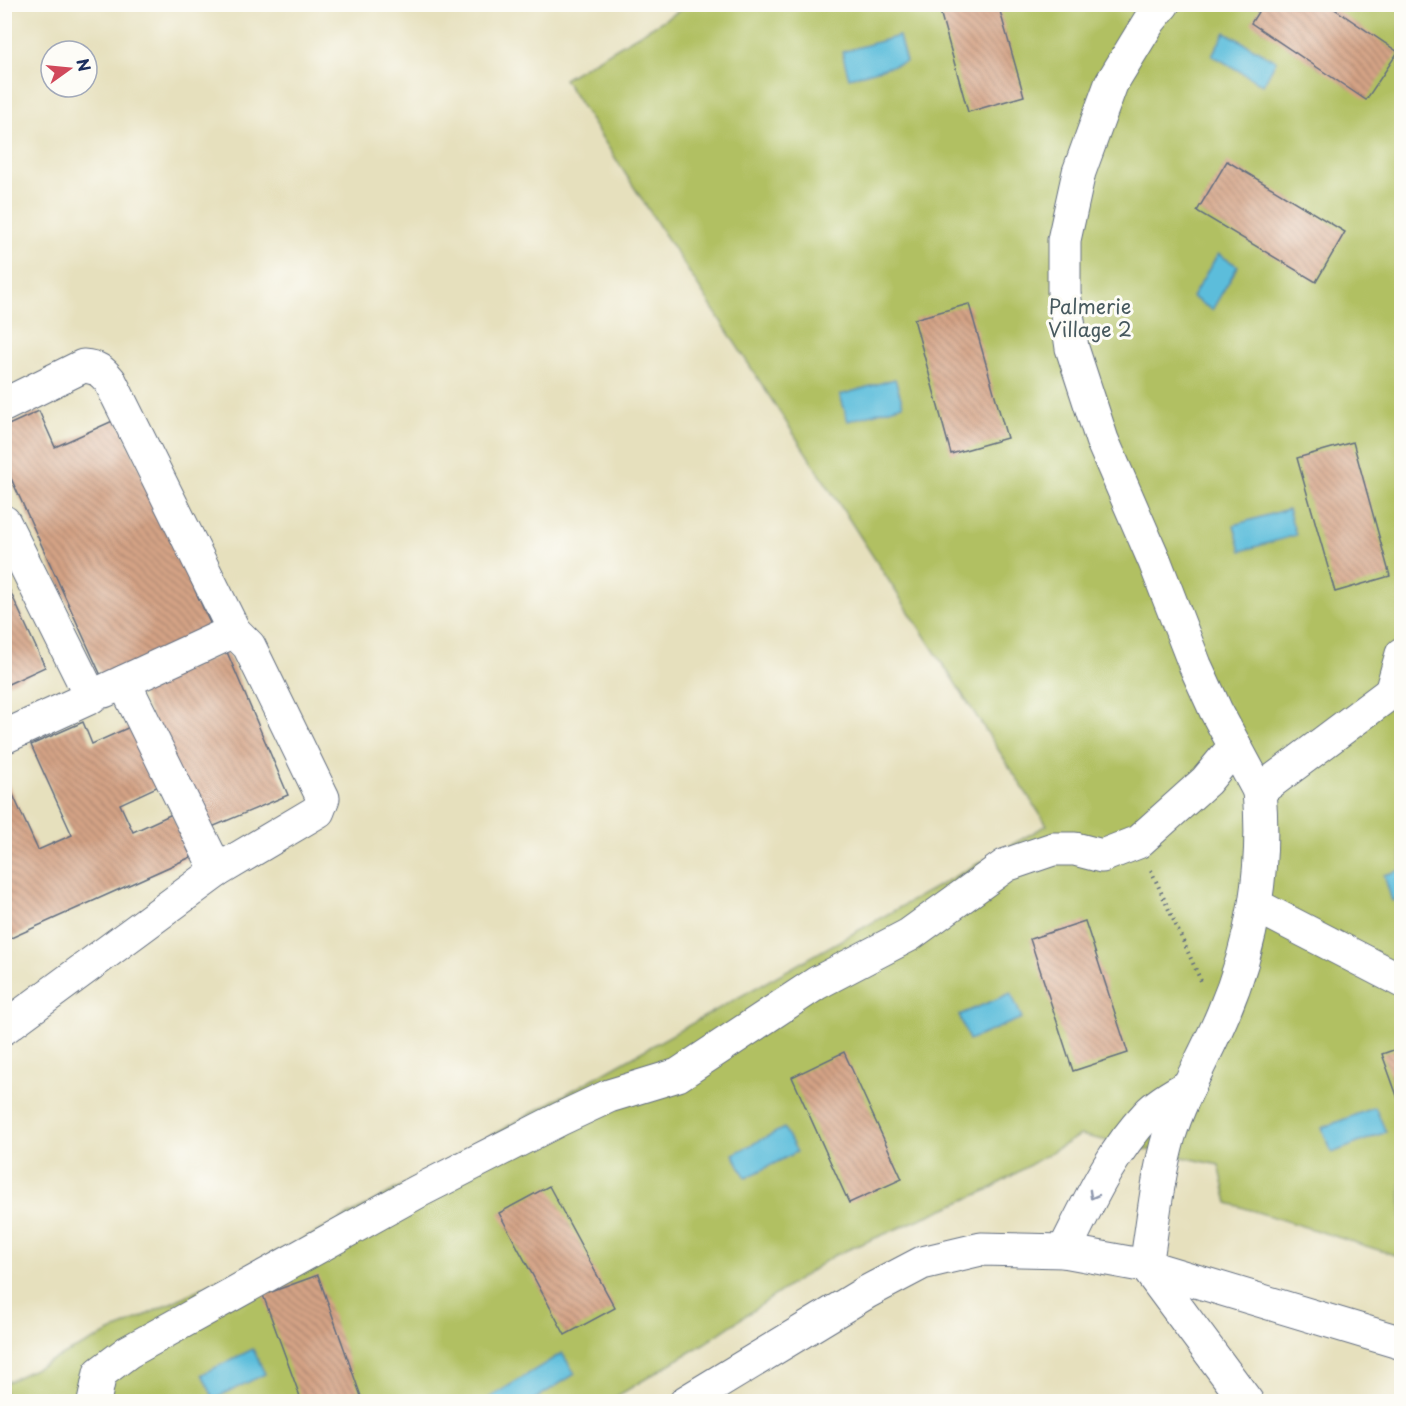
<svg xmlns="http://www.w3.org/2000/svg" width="1406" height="1406" viewBox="0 0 1406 1406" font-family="'Playpen Sans',sans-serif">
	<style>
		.green { fill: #b1c062; stroke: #667860; stroke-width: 1.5 }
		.water { fill: #5cbddb; stroke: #3c769c; stroke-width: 1.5 }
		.building { fill: url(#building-back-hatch) }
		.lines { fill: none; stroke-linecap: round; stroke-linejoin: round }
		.minor-casing { stroke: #626d7f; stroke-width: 35 }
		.path { stroke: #626d7f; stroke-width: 4; stroke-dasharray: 1.5 4.5; stroke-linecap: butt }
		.minor { stroke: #fff; stroke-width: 33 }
		.oneway { stroke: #8d97ae }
		.labels { text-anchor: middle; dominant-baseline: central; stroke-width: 6; stroke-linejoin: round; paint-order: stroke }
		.park-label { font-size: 20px; fill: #485a5f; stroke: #fdfcf7 }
	</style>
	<defs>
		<pattern id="building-back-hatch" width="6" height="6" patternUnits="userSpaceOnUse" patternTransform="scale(1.5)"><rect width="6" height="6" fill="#d4a385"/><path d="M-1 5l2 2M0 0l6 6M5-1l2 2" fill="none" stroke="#ab8570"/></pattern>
	</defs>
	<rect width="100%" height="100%" fill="#fdfcf7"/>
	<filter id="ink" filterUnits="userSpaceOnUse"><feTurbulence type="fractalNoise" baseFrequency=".0167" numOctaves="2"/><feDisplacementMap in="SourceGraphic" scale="12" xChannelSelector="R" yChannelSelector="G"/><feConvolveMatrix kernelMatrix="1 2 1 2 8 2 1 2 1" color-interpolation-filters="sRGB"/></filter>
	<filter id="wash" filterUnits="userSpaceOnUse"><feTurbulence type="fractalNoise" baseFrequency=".008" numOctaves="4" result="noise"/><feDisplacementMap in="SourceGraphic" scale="24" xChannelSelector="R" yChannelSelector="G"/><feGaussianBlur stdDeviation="1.35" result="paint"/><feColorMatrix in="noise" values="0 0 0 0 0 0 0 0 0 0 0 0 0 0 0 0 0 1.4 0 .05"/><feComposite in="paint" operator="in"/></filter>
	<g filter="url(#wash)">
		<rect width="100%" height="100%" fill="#e6e0bd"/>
		<polygon class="green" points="689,5 1401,5 1401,1257 1228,1203 1219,1165 1080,1135 988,1190 833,1256 705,1343 609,1401 5,1402 5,1383 326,1228 1047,825 564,79"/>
		<g class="water">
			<polygon points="1225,32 1276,61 1263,85 1212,55"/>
			<polygon points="899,36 906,62 849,78 842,52"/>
			<polygon points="1218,254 1238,266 1212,310 1192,297"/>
			<polygon points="895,379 903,405 848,421 840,395"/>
			<polygon points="1288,509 1296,535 1241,551 1234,525"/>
			<polygon points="1401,870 1401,898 1392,901 1384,875"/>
			<polygon points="1011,993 1022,1018 969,1040 959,1015"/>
			<polygon points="1375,1107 1386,1132 1332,1153 1322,1128"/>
			<polygon points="784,1128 797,1152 746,1178 733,1154"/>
			<polygon points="253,1349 265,1374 214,1399 202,1374"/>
			<polygon points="562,1353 575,1374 532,1401 491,1401 489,1398"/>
		</g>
		<g id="blocks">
			<g class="building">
				<polygon points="938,4 998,4 1024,96 968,112"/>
				<polygon points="1263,4 1327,4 1398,52 1366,100 1251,23"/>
				<polygon points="1227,161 1345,232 1316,282 1197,211"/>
				<polygon points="969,304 1007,438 951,454 914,319"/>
				<polygon points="39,411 55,447 117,419 214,632 104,682 4,463 4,427"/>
				<polygon points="1353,442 1390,576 1335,592 1297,458"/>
				<polygon points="4,578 45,667 4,686"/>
				<polygon points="227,652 288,795 200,832 140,689"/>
				<polygon points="83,722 92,744 132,726 159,786 120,804 133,832 172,814 191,857 11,938 4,923 4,775 38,850 72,835 31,745"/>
				<polygon points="1085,921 1128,1053 1073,1071 1030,939"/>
				<polygon points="1402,1047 1402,1107 1401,1107 1382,1054"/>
				<polygon points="844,1052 902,1179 849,1203 792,1077"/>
				<polygon points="549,1186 615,1308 565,1335 499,1213"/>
				<polygon points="318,1275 363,1402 302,1402 263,1295"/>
			</g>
		</g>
	</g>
	<g filter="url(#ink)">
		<use href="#blocks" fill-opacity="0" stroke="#626d7f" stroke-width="1.5"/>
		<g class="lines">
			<g class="minor-casing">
				<g id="minor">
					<polyline points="1163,4 1150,20 1111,84 1079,172 1064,240 1064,293 1072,348 1102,440 1155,562 1195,665 1216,711 1259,791"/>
					<path d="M 4,405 L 83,366 C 97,367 102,371 110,381 L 234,631 L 249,646 L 323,798 L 318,811 L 217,871 L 4,1028"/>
					<polyline points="4,522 91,697 4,737"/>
					<polyline points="124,682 217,871"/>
					<polyline points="1392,689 1402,654"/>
					<polyline points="104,691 234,631"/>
					<polyline points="1255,905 1402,981"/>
					<path d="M 1064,1251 C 1088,1204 1110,1154 1147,1115 C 1158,1103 1174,1094 1189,1086"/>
					<polyline points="94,1402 100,1373 128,1352 417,1192 560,1119 609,1096 678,1075 817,983 909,935 1006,865 1053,849 1075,849 1102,856 1138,842 1206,781 1235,746"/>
					<polyline points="686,1402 867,1292 922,1263 981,1249 1064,1251 1146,1266 1402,1343"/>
					<path d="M 1247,1402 L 1146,1266 C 1153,1223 1157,1178 1169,1136 C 1182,1093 1206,1055 1223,1014 C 1253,944 1266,867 1259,791 L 1402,684"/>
				</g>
			</g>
			<polyline class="path" points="1151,870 1201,981"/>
			<use href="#minor" class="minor"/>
		</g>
		<defs><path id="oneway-chevron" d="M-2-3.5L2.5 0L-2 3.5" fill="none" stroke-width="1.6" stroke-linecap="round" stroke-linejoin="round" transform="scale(1.5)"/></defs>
		<use class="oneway" href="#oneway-chevron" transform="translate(1093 1195) rotate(119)"/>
	</g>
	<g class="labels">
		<g class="park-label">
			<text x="1090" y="306">Palmerie<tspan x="1090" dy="23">Village 2</tspan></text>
		</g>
	</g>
	<rect width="1406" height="1406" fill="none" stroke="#fdfcf7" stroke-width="24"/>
	<g transform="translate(69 69) rotate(75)"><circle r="28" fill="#fdfcf7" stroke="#a3aaba" stroke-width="1.5"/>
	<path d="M0-4.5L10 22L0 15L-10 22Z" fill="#d1495b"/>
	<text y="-9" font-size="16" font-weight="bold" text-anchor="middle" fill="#1b2f5e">N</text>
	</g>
</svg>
